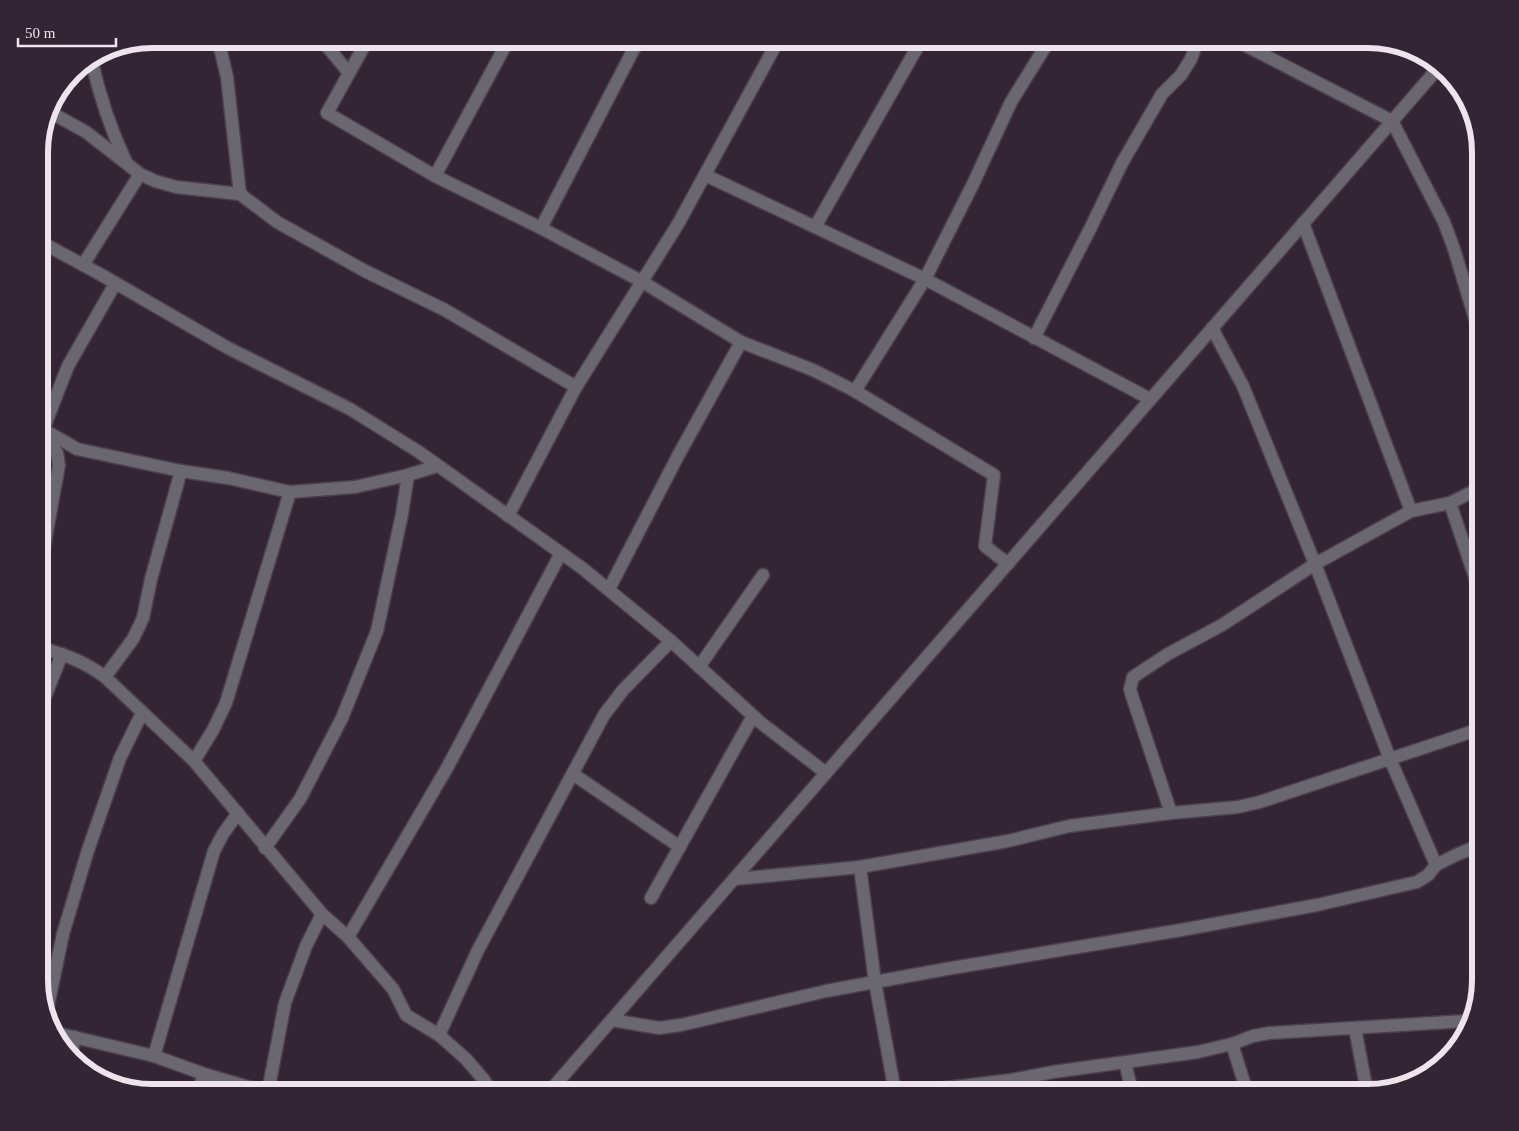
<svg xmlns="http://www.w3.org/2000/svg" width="1519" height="1131" viewBox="0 0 1519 1131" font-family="Georgia,serif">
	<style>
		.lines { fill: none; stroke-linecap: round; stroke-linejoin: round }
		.minor-casing { stroke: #4d404d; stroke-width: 15 }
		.minor { stroke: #6a6771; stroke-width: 12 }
		.rim { fill: none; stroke: #eee4ed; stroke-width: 6 }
	</style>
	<rect width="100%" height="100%" fill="#332533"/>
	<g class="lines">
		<g class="minor-casing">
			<g id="minor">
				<polyline points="218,39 227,77 240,194"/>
				<polyline points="321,39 349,73"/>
				<polyline points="368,39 327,113 435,176 541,228 641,281 741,342 813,370 855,391 994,475 985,546 1008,564"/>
				<polyline points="1233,39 1392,121 1444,222 1454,249 1480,335"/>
				<path d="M 91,58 C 99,94 110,128 126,162"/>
				<polyline points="48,111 86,132 140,174 155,181 176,187 240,194 277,222 365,271 445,310 576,387"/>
				<polyline points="705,175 925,279 1150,399"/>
				<polyline points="435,176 509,39"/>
				<polyline points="1303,223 1411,511"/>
				<polyline points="815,227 922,39"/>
				<polyline points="541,228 639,39"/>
				<polyline points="39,241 98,273 228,348 350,409 419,452 582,568 671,641 761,723 826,773"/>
				<polyline points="83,265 140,174"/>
				<polyline points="1212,328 1243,386 1315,564 1390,759 1436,865"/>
				<polyline points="1034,338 1090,229 1122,163 1162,94 1181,75 1191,59 1198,39"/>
				<polyline points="855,391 925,279 973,184 1011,102 1050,39"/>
				<polyline points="39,427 77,449 181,471 228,478 290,492 355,487 408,475 437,466"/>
				<polyline points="1450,503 1480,592"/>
				<polyline points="508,516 576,387 678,224 779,39"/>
				<polyline points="39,575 59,465 57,453 43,430 68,366 115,284"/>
				<polyline points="609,589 679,454 741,342"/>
				<path d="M 39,647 C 65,655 84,661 105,677 L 194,761 L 322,914 L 348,937 L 393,989 L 406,1015 L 439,1035 L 466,1059 L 484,1080 L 491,1092"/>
				<polyline points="699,667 763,575"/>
				<polyline points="105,677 133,639 143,618 151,579 181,471"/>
				<polyline points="39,712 62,654"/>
				<polyline points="194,761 213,730 226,703 290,492"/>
				<polyline points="573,774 680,847"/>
				<polyline points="1171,813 1131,693 1130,689 1133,677 1168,654 1222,625 1315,564 1411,511 1450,503 1480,488"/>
				<polyline points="265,848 300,799 342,718 377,631 402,514 408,475"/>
				<polyline points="860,867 875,982 895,1092"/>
				<polyline points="735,879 860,867 1008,841 1069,826 1171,813 1238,807 1260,802 1480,729"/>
				<polyline points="651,898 753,716"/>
				<polyline points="348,937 447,768 561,553"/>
				<polyline points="46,1015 63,934 88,850 120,758 142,713"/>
				<polyline points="612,1020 659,1028 681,1025 826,991 946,969 1181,930 1317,905 1417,882 1428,875 1436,865 1456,855 1480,845"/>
				<polyline points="1355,1028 1367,1092"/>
				<polyline points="52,1032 154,1056 204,1074 265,1092"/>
				<polyline points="439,1035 478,950 604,715 623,690 671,641"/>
				<polyline points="1232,1044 1247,1092"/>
				<polyline points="71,1055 75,1037"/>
				<polyline points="154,1056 214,851 223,834 238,813"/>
				<polyline points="1125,1062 1132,1092"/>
				<polyline points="198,1092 204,1074"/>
				<polyline points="268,1092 285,1003 306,946 322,914"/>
				<polyline points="549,1092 1440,66"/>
				<polyline points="914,1092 1011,1080 1053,1072 1198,1052 1232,1044 1253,1036 1269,1033 1466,1021"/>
			</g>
		</g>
		<use href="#minor" class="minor"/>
	</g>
	<path d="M0 0H1519V1131H0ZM152 48H1368A104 104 0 0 1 1472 152V980A104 104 0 0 1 1368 1084H152A104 104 0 0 1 48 980V152A104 104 0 0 1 152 48Z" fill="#332533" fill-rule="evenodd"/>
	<path class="rim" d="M152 48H1368A104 104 0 0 1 1472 152V980A104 104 0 0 1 1368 1084H152A104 104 0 0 1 48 980V152A104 104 0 0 1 152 48Z"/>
	<path d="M18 38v8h98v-8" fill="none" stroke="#eee4ed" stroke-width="2.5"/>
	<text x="25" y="38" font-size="15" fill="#eee4ed" stroke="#332533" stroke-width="4" paint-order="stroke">50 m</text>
</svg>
